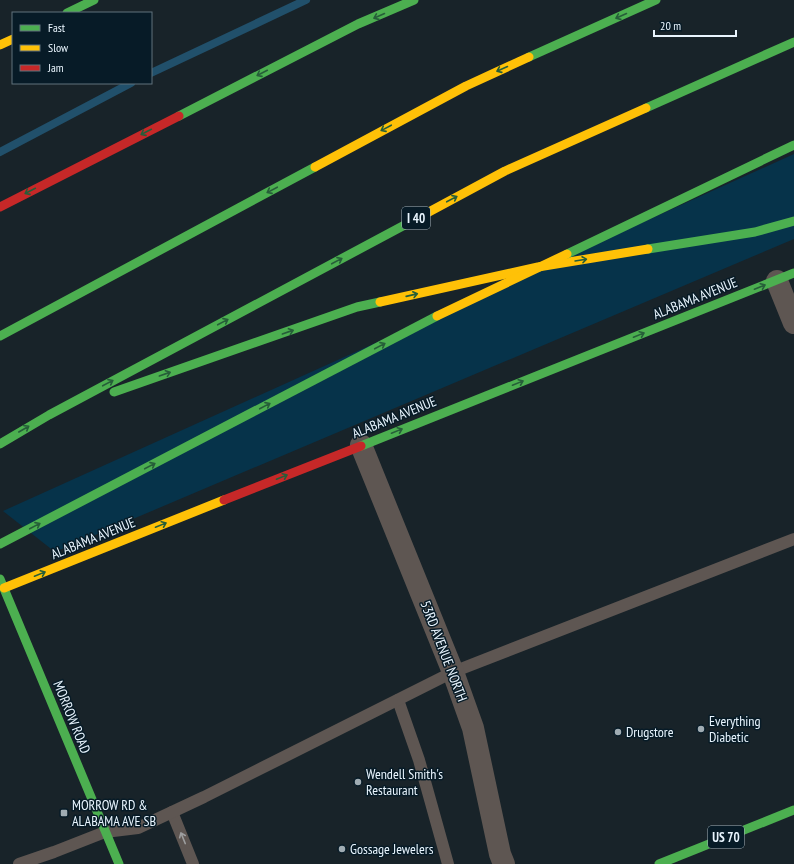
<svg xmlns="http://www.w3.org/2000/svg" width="794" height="864" viewBox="0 0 794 864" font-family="'PT Sans Narrow',sans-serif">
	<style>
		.green { fill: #06334a }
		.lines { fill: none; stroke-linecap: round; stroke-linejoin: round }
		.stream { stroke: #21506b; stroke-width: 8 }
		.lane { stroke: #5e5652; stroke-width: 12 }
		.street { stroke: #5e5652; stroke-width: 22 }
		.fast { stroke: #4caf50; stroke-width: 9 }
		.slow { stroke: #ffc107; stroke-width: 9 }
		.jam { stroke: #c62828; stroke-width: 9 }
		.fast-bridge { stroke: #4caf50; stroke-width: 9 }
		.slow-bridge { stroke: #ffc107; stroke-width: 9 }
		.oneway { stroke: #265e39 }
		.oneway2 { stroke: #9d9e9f }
		.poi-dot { fill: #a0acb3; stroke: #071b27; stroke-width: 1.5 }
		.labels { text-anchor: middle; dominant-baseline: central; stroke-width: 3; stroke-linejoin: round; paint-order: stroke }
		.shield { fill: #071b27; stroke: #a5b4be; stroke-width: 1 }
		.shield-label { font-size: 13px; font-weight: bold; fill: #e9f5fe }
		.street-label { font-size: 14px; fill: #e9f5fe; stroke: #071b27 }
		.poi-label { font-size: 14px; fill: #e9f5fe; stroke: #071b27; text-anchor: start }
	</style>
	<rect width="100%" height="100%" fill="#182329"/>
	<polygon class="green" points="794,154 794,239 55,552 3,511"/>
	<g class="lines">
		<g class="stream">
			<polyline points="151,73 306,0"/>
			<polyline points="0,152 131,83"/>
		</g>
		<g class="lane">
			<polyline points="398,700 419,760 448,864"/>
			<polyline points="172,812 193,864"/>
			<polyline points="19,864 54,852 105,832 138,828 204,797 453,672 794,539"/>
		</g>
		<g class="street">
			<polyline points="777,281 794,323"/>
			<polyline points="361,445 453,672 473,728 500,854 504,864"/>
		</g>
		<g class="fast">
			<polyline points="67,13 94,0"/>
			<polyline points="529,57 656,0"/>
			<polyline points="646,108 794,42"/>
			<polyline points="179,116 358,24 414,0"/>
			<polyline points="648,249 755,232 794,221"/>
			<polyline points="0,336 315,167"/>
			<polyline points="114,392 357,307 380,302"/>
			<polyline points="0,444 49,415 414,220"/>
			<polyline points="361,446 794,273"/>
			<polyline points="0,579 119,864"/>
			<polyline points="659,864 794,810"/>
		</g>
		<g class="slow">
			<polyline points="0,45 13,39"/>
			<polyline points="315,167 466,86 529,57"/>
			<polyline points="414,220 505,171 646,108"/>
			<polyline points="380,302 538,267 648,249"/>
			<polyline points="4,588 224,500"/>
		</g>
		<g class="jam">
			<polyline points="0,207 179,116"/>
			<polyline points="224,500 361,446"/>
		</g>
		<g class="fast-bridge">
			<polyline points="567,254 794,145"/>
			<polyline points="0,544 437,316"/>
		</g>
		<polyline class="slow-bridge" points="437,316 567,254"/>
	</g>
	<defs><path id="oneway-shaft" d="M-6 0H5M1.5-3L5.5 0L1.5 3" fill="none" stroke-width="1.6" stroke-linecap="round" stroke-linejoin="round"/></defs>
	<g class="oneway">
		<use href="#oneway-shaft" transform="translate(379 16) rotate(156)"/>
		<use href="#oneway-shaft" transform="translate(621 16) rotate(156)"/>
		<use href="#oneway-shaft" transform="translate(502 69) rotate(156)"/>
		<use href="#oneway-shaft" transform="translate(262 73) rotate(153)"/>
		<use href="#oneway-shaft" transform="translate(386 128) rotate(152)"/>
		<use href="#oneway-shaft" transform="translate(146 132) rotate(153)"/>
		<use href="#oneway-shaft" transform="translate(272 190) rotate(152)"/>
		<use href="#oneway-shaft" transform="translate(30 191) rotate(153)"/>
		<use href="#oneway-shaft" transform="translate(452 199) rotate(-28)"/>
		<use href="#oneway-shaft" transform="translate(581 260) rotate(-9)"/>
		<use href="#oneway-shaft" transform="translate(337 261) rotate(-28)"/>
		<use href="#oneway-shaft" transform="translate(760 287) rotate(-22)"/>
		<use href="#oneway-shaft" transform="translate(412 295) rotate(-13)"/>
		<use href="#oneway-shaft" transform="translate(223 322) rotate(-28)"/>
		<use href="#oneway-shaft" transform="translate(288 332) rotate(-19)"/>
		<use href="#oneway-shaft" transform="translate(639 335) rotate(-22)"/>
		<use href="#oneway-shaft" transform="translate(380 346) rotate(-28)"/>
		<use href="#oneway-shaft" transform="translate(165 374) rotate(-19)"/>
		<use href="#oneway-shaft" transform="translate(108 383) rotate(-28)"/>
		<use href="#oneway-shaft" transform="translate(518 383) rotate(-22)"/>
		<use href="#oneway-shaft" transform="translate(265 406) rotate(-28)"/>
		<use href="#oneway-shaft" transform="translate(24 429) rotate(-30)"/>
		<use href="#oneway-shaft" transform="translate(397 431) rotate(-22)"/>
		<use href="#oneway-shaft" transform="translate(150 466) rotate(-28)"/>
		<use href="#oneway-shaft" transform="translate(282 477) rotate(-22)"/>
		<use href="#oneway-shaft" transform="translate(161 525) rotate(-22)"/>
		<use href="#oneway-shaft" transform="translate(35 526) rotate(-28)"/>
		<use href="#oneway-shaft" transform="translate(40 574) rotate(-22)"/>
	</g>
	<use class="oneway2" href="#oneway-shaft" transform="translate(183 838) rotate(-112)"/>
	<g class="poi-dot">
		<circle cx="701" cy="729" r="4"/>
		<circle cx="618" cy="732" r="4"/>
		<circle cx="358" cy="782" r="4"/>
		<rect x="60" y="809" width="8" height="8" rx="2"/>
		<circle cx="342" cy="849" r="4"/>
	</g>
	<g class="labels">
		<g class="shield">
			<rect x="402" y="207" width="28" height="22" rx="3"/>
			<rect x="708" y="826" width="36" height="22" rx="3"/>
		</g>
		<g class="shield-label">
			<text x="416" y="218">I 40</text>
			<text x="726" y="837">US 70</text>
		</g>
		<g class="street-label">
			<text transform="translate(695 298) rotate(-22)">ALABAMA AVENUE</text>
			<text transform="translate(394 417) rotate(-22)">ALABAMA AVENUE</text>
			<text transform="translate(93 538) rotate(-22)">ALABAMA AVENUE</text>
			<text transform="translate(444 651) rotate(69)">53RD AVENUE NORTH</text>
			<text transform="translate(72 717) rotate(68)">MORROW ROAD</text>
		</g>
		<g class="poi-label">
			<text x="709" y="721">Everything<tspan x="709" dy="16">Diabetic</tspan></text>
			<text x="626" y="732">Drugstore</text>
			<text x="366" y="774">Wendell Smith's<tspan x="366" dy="16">Restaurant</tspan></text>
			<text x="72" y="805">MORROW RD &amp;<tspan x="72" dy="16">ALABAMA AVE SB</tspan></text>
			<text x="350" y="849">Gossage Jewelers</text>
		</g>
	</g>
	<rect x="12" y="12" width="140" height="72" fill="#071b27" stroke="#61727d"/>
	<rect x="20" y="25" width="20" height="6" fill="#4caf50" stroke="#61727d"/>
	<text x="48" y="32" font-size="12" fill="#e9f5fe">Fast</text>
	<rect x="20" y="45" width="20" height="6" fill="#ffc107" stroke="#61727d"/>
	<text x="48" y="52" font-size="12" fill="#e9f5fe">Slow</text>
	<rect x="20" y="65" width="20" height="6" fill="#c62828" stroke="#61727d"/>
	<text x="48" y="72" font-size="12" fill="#e9f5fe">Jam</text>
	<path d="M654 30v6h82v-6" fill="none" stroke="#e9f5fe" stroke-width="2"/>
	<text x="660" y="30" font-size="12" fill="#e9f5fe" stroke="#071b27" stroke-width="3" paint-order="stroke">20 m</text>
</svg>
